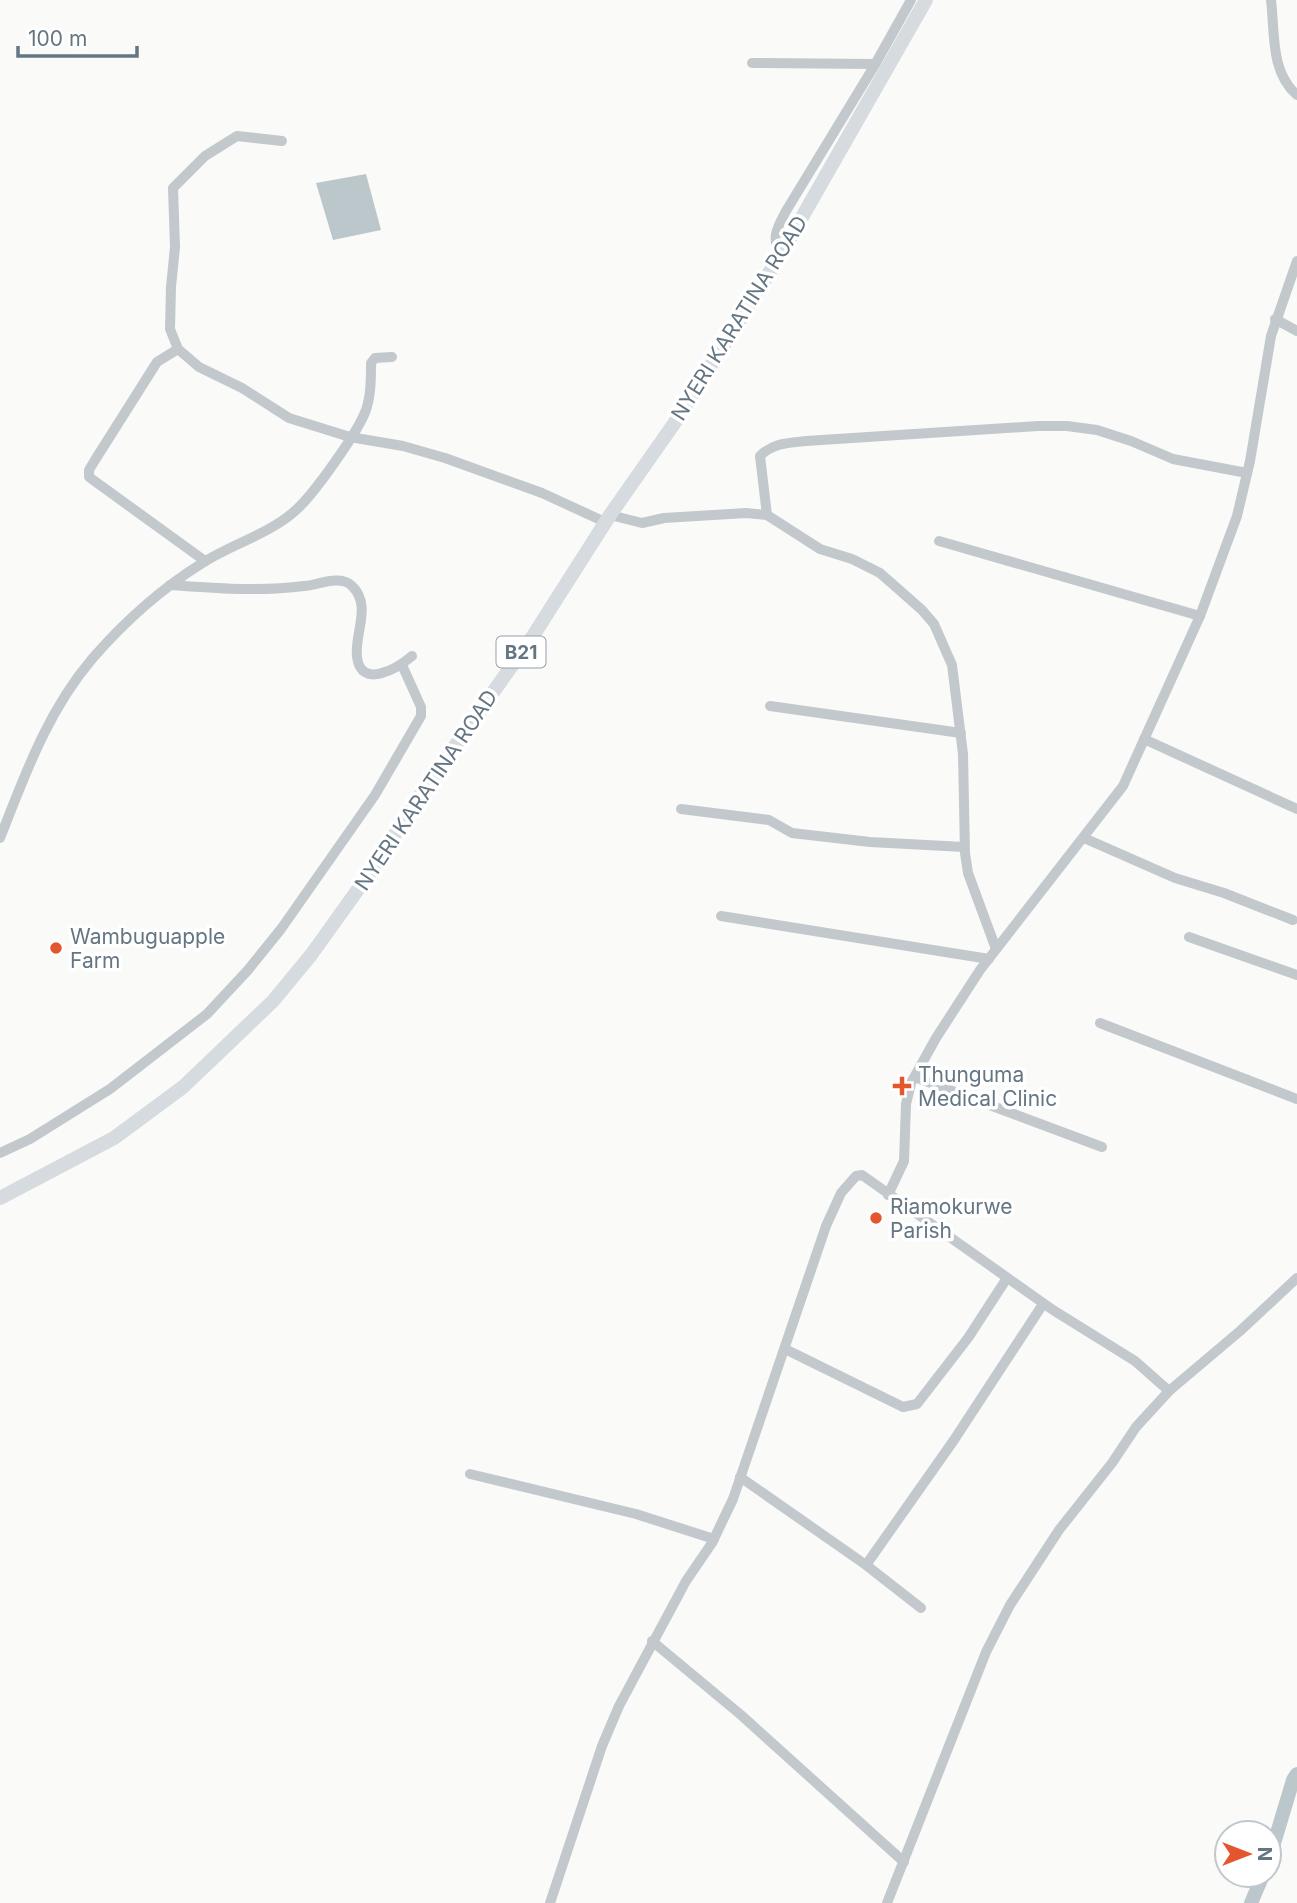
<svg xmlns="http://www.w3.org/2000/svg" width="1297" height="1903" viewBox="0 0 1297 1903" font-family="Inter,sans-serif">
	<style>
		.water { fill: #bbc7cb }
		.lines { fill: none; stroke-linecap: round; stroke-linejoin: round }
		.river { stroke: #bbc7cb; stroke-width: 14 }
		.minor { stroke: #c3c8cc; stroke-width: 10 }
		.highway { stroke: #d6dbdf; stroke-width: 14 }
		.poi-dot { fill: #e4572e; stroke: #fff; stroke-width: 2.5 }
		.labels { text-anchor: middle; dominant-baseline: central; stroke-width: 7; stroke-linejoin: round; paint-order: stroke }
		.shield { fill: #fff; stroke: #939fa8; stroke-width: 2 }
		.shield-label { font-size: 19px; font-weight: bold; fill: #657683 }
		.street-label { font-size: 21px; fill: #657683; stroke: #fff }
		.poi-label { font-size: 21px; fill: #657683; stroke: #fff; text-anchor: start }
	</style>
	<rect width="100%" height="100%" fill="#fafaf8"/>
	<polygon class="water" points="366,174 381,230 333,240 316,183"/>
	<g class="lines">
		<g class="river">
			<polyline points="1269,1860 1293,1780 1297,1774"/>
			<polyline points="1251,1903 1263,1875"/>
		</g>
		<g class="minor">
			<path d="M 1271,0 C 1275,32 1270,72 1297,95"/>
			<polyline points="752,63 875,64"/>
			<polyline points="282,141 237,136 205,156 173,188 175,247 171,287 170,329 178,349 199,367 242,388 289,418 350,437 403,446 445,458 542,493 605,522"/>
			<path d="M 781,254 C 770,239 778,226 786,211 L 873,68 L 911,0"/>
			<polyline points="1275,319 1297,331"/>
			<polyline points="178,349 157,362 95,460 89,470 89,477 205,561"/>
			<polyline points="610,515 642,523 664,518 746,513 767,515 820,549 852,559 880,573 922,610 934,624 952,665 963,754 965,853 968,873 996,949"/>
			<path d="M 767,515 L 760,456 C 773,443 788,443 806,441 L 1038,426 L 1067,426 L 1097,430 L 1131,441 L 1173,459 L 1247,473"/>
			<polyline points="939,541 1200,616"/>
			<path d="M 170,585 C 214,588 260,592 304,586 C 318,585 339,575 351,585 C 373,605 354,633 357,657 C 361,690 398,668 412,656"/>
			<polyline points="770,706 961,733"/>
			<polyline points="1144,739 1297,809"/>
			<polyline points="681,809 769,820 792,833 870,842 964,847"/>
			<path d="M 0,838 C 25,775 47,712 92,659 C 124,622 162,588 204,562 C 233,544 271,533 296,510 C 314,494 358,432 366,410 C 371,395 371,379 371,363 L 375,358 L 392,357"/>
			<polyline points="1084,838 1175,878 1224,893 1293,920"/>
			<polyline points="721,916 989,959"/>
			<polyline points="1189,937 1297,975"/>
			<polyline points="1100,1023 1297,1099"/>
			<polyline points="915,1077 1102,1147"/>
			<polyline points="0,1153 30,1139 110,1089 207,1014 248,970 281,929 375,795 421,716 421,707 402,665"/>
			<polyline points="888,1195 904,1161 906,1104 911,1083 936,1038 980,970 1123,786 1200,616 1237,516 1250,461 1271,336 1297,261"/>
			<polyline points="785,1349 903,1407 917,1404 968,1338 1007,1278"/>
			<polyline points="470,1474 636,1514 714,1539"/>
			<polyline points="740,1477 866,1565 921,1608"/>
			<polyline points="866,1565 954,1440 1043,1304"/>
			<polyline points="652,1641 741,1715 904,1862"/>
			<polyline points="550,1903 602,1746 619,1706 686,1581 712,1543 733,1499 826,1226 841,1193 856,1176 862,1175 1053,1310 1135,1361 1169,1391"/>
			<polyline points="887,1903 986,1652 1010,1605 1059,1530 1112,1463 1136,1427 1169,1391 1240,1331 1297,1278"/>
		</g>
		<polyline class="highway" points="0,1198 114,1138 183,1087 273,1001 311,955 369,874 421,794 533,636 610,515 678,418 781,254 926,0"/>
	</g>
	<g class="poi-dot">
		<circle cx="56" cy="948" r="7"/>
		<path d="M898.5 1075.5h7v7h7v7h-7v7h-7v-7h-7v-7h7z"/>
		<circle cx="876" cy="1218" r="7"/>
	</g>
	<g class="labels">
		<rect class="shield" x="496.5" y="636.5" width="49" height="31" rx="5"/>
		<g class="shield-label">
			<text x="521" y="652">B21</text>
		</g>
		<g class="street-label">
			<text transform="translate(739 318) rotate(-58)">NYERI KARATINA ROAD</text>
			<text transform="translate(426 790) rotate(-56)">NYERI KARATINA ROAD</text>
		</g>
		<g class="poi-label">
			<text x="70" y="936">Wambuguapple<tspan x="70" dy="24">Farm</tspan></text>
			<text x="918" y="1074">Thunguma<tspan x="918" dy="24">Medical Clinic</tspan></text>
			<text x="890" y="1206">Riamokurwe<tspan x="890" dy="24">Parish</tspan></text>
		</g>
	</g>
	<g transform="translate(1248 1854) rotate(90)"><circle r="33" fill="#ffffff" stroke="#c1c8cd" stroke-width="2"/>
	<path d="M0-5L12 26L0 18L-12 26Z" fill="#e4572e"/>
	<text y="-10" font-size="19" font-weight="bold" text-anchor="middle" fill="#657683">N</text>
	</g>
	<path d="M18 46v10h119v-10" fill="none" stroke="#657683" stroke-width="3.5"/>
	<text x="28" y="46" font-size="21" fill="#657683" stroke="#ffffff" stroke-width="5" paint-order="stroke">100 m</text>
</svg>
